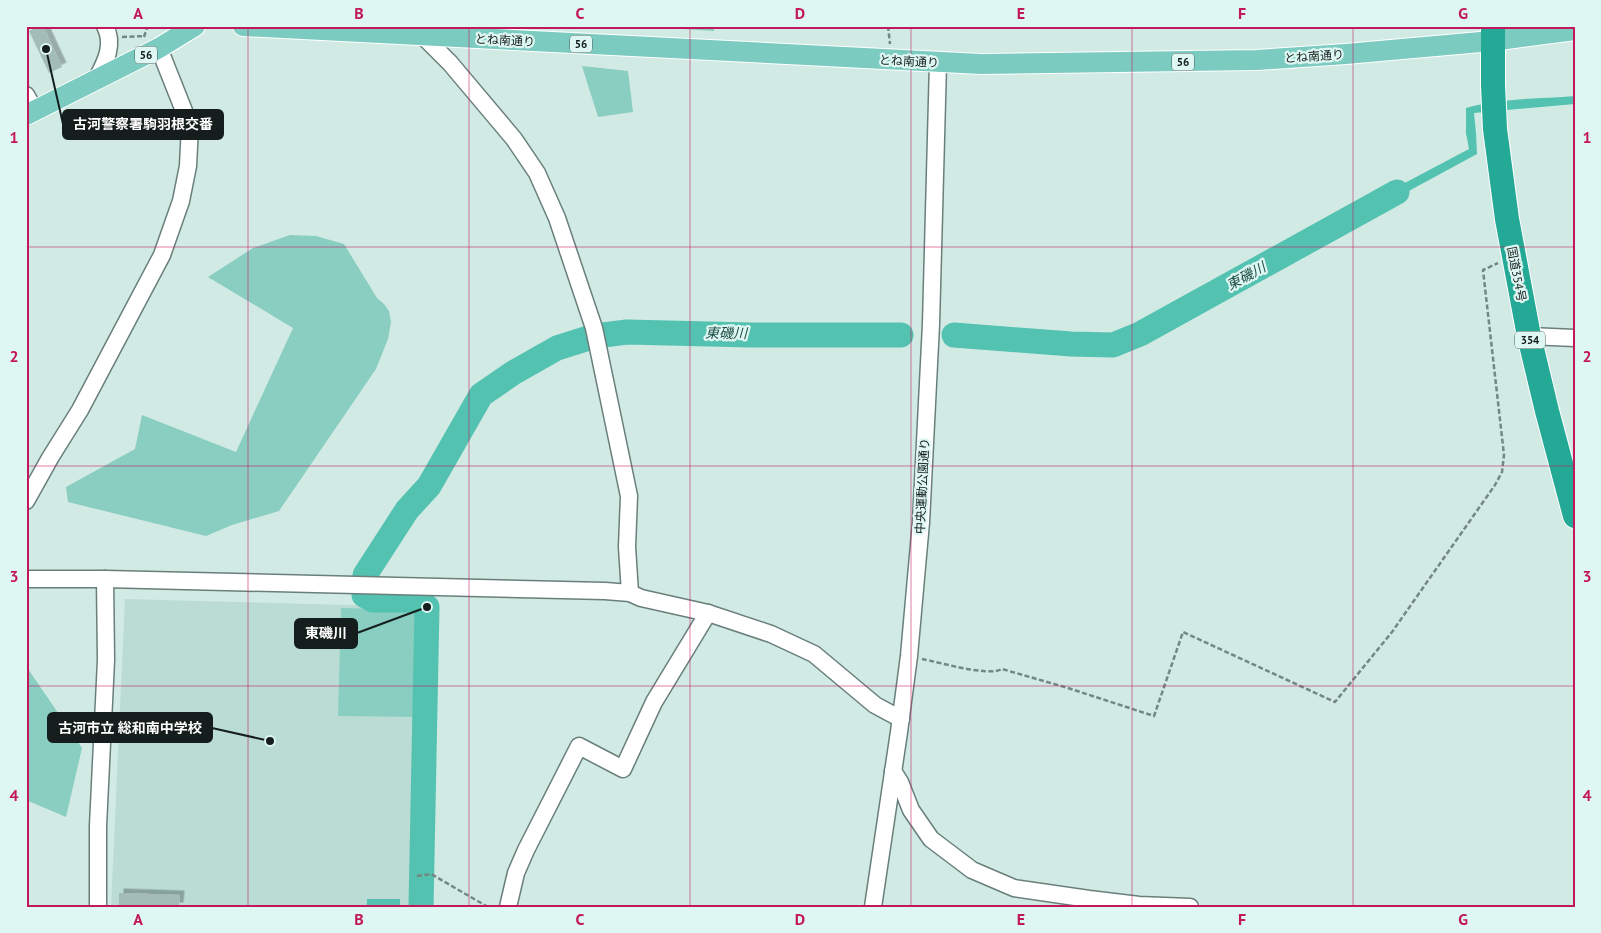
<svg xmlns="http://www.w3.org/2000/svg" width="1601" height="933" viewBox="0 0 1601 933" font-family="'PT Sans','Noto Sans JP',sans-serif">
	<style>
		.built { fill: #bbdcd5 }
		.green { fill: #89cec1 }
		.water { fill: #54c2b1 }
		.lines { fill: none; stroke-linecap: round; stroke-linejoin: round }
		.river { stroke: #54c2b1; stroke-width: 25 }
		.building { fill: #a4bcb7; filter: url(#shadow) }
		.minor-casing { stroke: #697f7b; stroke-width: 19 }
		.major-casing { stroke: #fff; stroke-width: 22 }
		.highway-casing { stroke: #fff; stroke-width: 26 }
		.path { stroke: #758782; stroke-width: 2.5; stroke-dasharray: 5 2.5; stroke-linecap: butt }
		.minor { stroke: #fff; stroke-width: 16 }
		.major { stroke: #7ccbc1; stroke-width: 20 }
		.highway { stroke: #25a997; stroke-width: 24 }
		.grid { fill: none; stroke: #c2185b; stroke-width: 1; stroke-opacity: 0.55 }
		.labels { text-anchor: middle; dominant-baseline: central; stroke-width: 4.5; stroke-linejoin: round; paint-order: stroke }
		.shield { fill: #def7f2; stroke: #515f5c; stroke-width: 1 }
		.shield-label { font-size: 11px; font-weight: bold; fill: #151e1c }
		.street-label { font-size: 12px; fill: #151e1c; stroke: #def7f2 }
		.water-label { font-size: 14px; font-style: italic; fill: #215049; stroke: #def7f2 }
		.leader { fill: none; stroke: #151e1c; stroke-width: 2 }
		.callout-dot { fill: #151e1c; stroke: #def7f2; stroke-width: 2 }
		.callout { fill: #151e1c; stroke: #151e1c; stroke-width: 2 }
		.callout-label { font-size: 14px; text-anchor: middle; font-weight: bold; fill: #fff }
		.neatline { fill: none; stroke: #c2185b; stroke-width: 2 }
		.grid-label { font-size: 16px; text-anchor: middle; font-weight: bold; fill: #c2185b }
	</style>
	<defs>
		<filter id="shadow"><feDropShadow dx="4.5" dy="-4.5" stdDeviation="0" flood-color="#0004"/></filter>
	</defs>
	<rect width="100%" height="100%" fill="#d1eae4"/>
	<polygon class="built" points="125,599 425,607 416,907 111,907"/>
	<g class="green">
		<polygon points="636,26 714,26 714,31"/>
		<polygon points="582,66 628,71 633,112 598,117"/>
		<polygon points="290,235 316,236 344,244 377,298 384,304 389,311 391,322 388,339 376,369 279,511 232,525 206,536 68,502 66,487 135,449 142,415 236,452 293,328 208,277 253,248"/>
		<polygon points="341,608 424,610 418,717 338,716"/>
		<polygon points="26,666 82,748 66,817 26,800"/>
	</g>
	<g class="water">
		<path d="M 1575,96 L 1575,104 L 1474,113 L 1476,133 L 1477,154 L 1370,212 L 1365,204 L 1469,149 L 1466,133 L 1466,108 C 1501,98 1539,99 1575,96 Z"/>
		<rect x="367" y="899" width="33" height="8"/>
	</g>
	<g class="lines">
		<g class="river">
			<polyline points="954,335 1071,344 1113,345 1140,334 1397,192"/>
			<polyline points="365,575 407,510 429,486 481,395 513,373 557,348 595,336 627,332 751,335 901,335"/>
			<polyline points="364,595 373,600 419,600 427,607 421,907"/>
		</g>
	</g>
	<g class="building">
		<polygon points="40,26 43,26 62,67 49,73 29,31"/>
		<polygon points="119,893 180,895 179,907 119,907"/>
	</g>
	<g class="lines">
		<g class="minor-casing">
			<g id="minor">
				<polyline points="418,31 450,63 514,139 537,173 557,218 594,328 629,496 627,547 630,593"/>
				<path d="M 96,80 C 105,63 115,45 105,26"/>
				<polyline points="26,95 35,111"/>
				<polyline points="1529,336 1575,338"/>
				<polyline points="26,501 50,458 80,410 162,255 181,201 188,166 190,126 159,48"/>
				<polyline points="26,579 105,579 605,591 630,593 641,598 708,613 771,634 814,654 875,705 901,719"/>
				<polyline points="893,771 900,782 911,810 931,839 972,870 1014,888 1089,899 1139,905 1190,907"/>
				<polyline points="98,907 98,826 106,660 105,579"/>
				<polyline points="508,907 516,873 526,850 579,746 623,769 654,702 708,613"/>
				<polyline points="873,907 899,732 909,656 921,522 931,324 938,63"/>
			</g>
		</g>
		<g class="major-casing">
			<g id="major">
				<polyline points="243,26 981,64 1257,60 1346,54 1492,41 1575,30"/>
				<polyline points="26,115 159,48 195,26"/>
			</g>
		</g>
		<g class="highway-casing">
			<polyline id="highway" points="1493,26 1493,85 1495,129 1507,219 1529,336 1547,411 1575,516"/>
		</g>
		<g class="path">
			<polyline points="888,26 890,44"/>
			<polyline points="122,37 145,36"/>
			<polyline points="144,37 147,28"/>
			<path d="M 922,659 C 939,662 988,677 1002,669 L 1068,688 L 1154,716 L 1183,632 L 1335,702 L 1392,632 L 1495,485 L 1502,472 L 1504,455 L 1483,270 L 1498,263"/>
			<polyline points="417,876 431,874 488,907"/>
		</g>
		<use href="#minor" class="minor"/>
		<use href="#major" class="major"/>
		<use href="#highway" class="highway"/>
	</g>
	<path class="grid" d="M 248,26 L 248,907M 469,26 L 469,907M 690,26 L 690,907M 911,26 L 911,907M 1132,26 L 1132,907M 1353,26 L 1353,907M 26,247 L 1575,247M 26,466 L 1575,466M 26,686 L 1575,686"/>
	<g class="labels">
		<g class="shield">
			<rect x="570" y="35.5" width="22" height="17" rx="4"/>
			<rect x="135" y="46.5" width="22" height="17" rx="4"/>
			<rect x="1172" y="53.5" width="22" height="17" rx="4"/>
			<rect x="1515" y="331.5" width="30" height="17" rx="4"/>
		</g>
		<g class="shield-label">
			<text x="581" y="44">56</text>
			<text x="146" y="55">56</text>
			<text x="1183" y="62">56</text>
			<text x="1530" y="340">354</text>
		</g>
		<g class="street-label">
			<text transform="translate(505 40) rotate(3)">とね南通り</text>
			<text transform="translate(1314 56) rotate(-4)">とね南通り</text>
			<text transform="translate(909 61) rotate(3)">とね南通り</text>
			<text transform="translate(1517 274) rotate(79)">国道354号</text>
			<text transform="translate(922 486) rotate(-87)">中央運動公園通り</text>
		</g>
		<g class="water-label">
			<text transform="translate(1246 276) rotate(-29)">東磯川</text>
			<text transform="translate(726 333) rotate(1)">東磯川</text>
		</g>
	</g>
	<path class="leader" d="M46 49L63 124M427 607L357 633M270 741L212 728"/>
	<g class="callout-dot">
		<circle cx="46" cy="49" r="5"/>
		<circle cx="427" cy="607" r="5"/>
		<circle cx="270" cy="741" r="5"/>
	</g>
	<g class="callout">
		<rect x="63" y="110" width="160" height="29" rx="5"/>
		<rect x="295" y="619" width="62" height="29" rx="5"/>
		<rect x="48" y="713" width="164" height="29" rx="5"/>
	</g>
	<g class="callout-label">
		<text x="143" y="129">古河警察署駒羽根交番</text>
		<text x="326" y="638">東磯川</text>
		<text x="130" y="733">古河市立 総和南中学校</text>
	</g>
	<rect width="1601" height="933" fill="none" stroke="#def7f2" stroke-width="55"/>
	<rect x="28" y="28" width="1546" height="878" class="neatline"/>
	<g class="grid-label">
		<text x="138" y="19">A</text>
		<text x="359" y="19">B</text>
		<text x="580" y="19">C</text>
		<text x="800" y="19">D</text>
		<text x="1021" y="19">E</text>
		<text x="1242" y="19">F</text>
		<text x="1463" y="19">G</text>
		<text x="14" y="143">1</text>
		<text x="1587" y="143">1</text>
		<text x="14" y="362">2</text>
		<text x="1587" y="362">2</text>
		<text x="14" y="582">3</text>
		<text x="1587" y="582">3</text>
		<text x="14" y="801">4</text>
		<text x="1587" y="801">4</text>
		<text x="138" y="925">A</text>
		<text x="359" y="925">B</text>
		<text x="580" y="925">C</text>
		<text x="800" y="925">D</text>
		<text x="1021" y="925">E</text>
		<text x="1242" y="925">F</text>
		<text x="1463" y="925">G</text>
	</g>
</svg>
